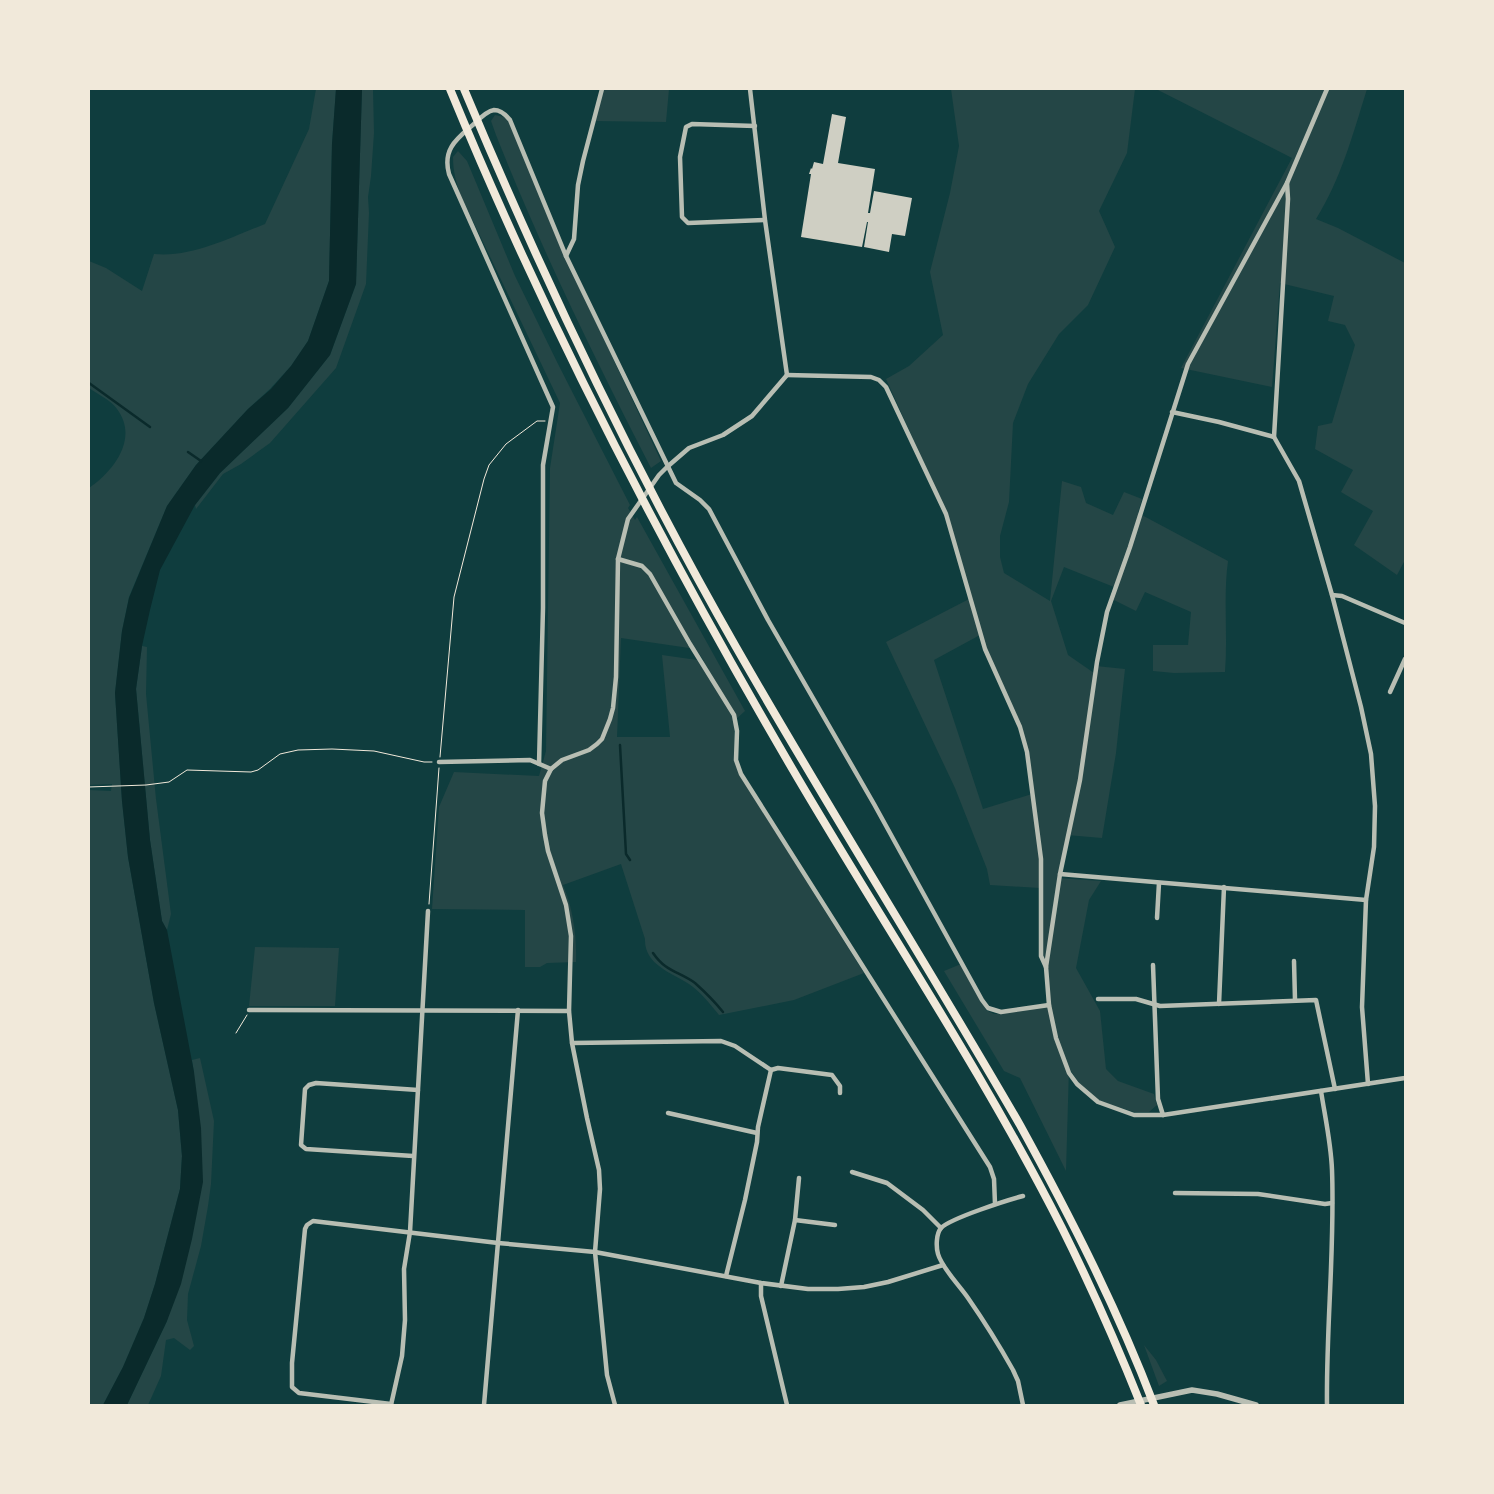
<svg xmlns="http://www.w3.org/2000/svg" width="1494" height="1494" viewBox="0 0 1494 1494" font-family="'PT Sans',sans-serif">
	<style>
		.green { fill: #244646; fill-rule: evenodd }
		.water { fill: #0a2a2b }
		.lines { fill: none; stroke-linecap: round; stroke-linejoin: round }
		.stream { stroke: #0a2a2b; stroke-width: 2.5 }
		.building { fill: #cfcfc3 }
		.path { stroke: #f1e9da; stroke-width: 1 }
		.minor { stroke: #b8beb3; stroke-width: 4.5 }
		.tertiary { stroke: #b8beb3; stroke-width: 5.5 }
		.motorway { stroke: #f1e9da; stroke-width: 8 }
	</style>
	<rect width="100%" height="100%" fill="#0f3d3e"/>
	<g class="green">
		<path d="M 316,89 L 336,89 L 332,144 L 329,281 L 308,341 L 291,366 L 270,389 L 248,409 L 196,465 L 167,506 L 129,597 L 122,631 L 115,693 L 122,801 L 128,857 L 154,1003 L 178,1110 L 182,1156 L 180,1189 L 155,1284 L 144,1318 L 123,1367 L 103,1405 L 89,1405 L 89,790 L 111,791 L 112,784 L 89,785 L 89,488 C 114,471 139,438 117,409 C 111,400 97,394 89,388 L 89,261 L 106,268 L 142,291 L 154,254 C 192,258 231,237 265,224 L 309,129 Z"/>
		<polygon points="362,89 373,89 374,133 371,176 368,197 369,213 366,284 336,368 270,443 241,464 223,474 196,509 195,505 220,473 288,408 330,355 356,284"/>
		<polygon points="604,89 669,89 666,122 594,121"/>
		<path d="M 951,89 L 1135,89 L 1127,153 L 1099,211 L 1115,247 L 1088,305 L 1059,334 L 1028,384 L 1013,423 L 1009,502 L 1000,536 L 1000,557 L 1004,573 L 1050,601 L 1062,481 L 1081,487 L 1086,503 L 1113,515 L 1124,492 L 1142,499 L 1138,513 L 1228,561 C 1223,598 1228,635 1225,672 L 1174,673 L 1153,671 L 1153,645 L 1188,645 L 1191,612 L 1145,592 L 1136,611 L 1110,598 L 1114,587 L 1064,567 L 1051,601 L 1068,655 L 1094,673 L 1096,666 L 1125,669 L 1116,753 L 1102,838 L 1067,835 L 1058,878 L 1101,881 L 1089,900 L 1076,968 L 1100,1011 L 1106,1069 L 1118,1081 L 1154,1094 L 1157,1105 L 1149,1112 L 1134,1112 L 1099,1101 L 1079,1083 L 1069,1068 L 1066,1171 L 1020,1078 L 1004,1071 L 944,971 L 961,964 L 986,1010 L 994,1014 L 1004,1014 L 1004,1009 L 1050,1004 L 1042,957 L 1042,859 L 1034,792 L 1021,727 L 980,635 L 934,660 L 983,809 L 1032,794 L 1040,859 L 1040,888 L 990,885 L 987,869 L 955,788 L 886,642 L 971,598 L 947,514 L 886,379 L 909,366 L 943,335 L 930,272 L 950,193 L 959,146 Z"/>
		<path d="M 1156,89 L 1367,89 C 1353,134 1341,179 1316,219 L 1338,228 L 1405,263 L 1405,560 L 1397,575 L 1354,545 L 1373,511 L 1341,492 L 1353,470 L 1315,449 L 1318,426 L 1332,423 L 1355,345 L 1345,325 L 1328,321 L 1334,296 L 1280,283 L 1272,387 L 1181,368 L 1292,158 Z"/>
		<path d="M 495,115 L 504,117 L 509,122 L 557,239 L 661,461 L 651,468 C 595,359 541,249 496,135 L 491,121 Z"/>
		<path d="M 458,151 L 467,161 L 515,276 L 558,364 L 630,505 L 628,508 L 635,520 L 637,517 L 745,711 L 734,721 L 734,760 L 739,774 L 864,973 L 794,1000 L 719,1015 C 710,1004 701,992 689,984 C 672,973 644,965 645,939 L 621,864 L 563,885 C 573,908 577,937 576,962 L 547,963 L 540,967 L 525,967 L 525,910 L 432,909 L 439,807 L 454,772 L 539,776 L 546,751 L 550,468 L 560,403 L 461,196 C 456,182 453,171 453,157 ZM 621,638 L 696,649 L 704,661 L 662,655 L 670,737 L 617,737 Z"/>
		<polygon points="142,646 147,647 146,694 156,799 171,914 167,930 162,921 150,840 136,689"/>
		<polygon points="255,947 339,948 335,1006 249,1006"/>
		<polygon points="200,1058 214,1121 211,1184 208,1206 201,1246 188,1294 187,1320 194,1346 190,1350 174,1338 166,1340 161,1376 148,1405 127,1405 167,1321 194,1072 192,1060"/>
		<polygon points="1144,1345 1156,1360 1167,1381 1159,1386"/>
	</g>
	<polygon class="water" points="336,89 362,89 356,284 330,355 288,408 220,473 195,505 160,570 150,610 142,646 136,689 150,840 162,921 167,930 194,1072 201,1128 203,1182 192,1239 181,1284 167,1321 127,1405 103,1405 123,1367 144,1318 155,1284 180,1189 182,1156 178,1110 154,1003 128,857 122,801 115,693 122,631 129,598 167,506 196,465 248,409 271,389 291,366 308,341 329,281 332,144"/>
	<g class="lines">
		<g class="stream">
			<polyline points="89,383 150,427"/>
			<polyline points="188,452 201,461"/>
			<polyline points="620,745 626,854 630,860"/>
			<path d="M 653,953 C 666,972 678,971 695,983 C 705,992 715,1002 723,1012"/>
		</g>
	</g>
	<polygon class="building" points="832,114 846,117 838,163 875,169 868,213 870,213 874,191 912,198 905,236 892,234 889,252 864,247 868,222 867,222 862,247 801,237 811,174 809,174 811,168 812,169 814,162 823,164"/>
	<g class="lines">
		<g class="path">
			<polyline points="440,757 454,597 484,479 489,465 506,444 537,421 545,421"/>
			<polyline points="89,787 146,785 169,782 187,770 251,772 258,770 280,754 298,750 332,749 374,751 424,762 432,762"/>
			<polyline points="429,904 439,768"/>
			<polyline points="236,1033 247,1015"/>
		</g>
		<g class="minor">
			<polyline points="750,89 765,220 787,375"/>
			<polyline points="1327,89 1287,183 1188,364 1130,547 1107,612 1097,662 1080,780 1060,874 1046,967 1049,1005 1056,1038 1069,1073 1077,1084 1098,1102 1134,1115 1163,1115 1405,1078"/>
			<polyline points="755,126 692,124 686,127 680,157 682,217 688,223 765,220"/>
			<polyline points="1287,183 1288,199 1274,437 1299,481 1332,595 1361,707 1371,754 1375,806 1374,847 1366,900 1362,1007 1368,1084"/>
			<polyline points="566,256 574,239 578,185 583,161 602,89"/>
			<polyline points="787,375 871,377 879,380 886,387 946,514 985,649 1020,727 1027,752 1041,859 1041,956 1046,967"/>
			<polyline points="1172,412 1219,422 1274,437"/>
			<polyline points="618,559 642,566 650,574 690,644 734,715 737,731 736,760 741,774 990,1167 994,1179 995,1204"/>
			<polyline points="1332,595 1342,596 1405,623"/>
			<polyline points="1390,692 1405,659"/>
			<polyline points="439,762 530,760 551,769"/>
			<path d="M 539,764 L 543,608 L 543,465 L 553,407 L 449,174 C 442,148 458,138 475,123 C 480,118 487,111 494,110 C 501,110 506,115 510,120 L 566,256 L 676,483 L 700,500 L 709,509 L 768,620 L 874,804 L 982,1000 L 988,1008 L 1001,1012 L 1049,1005"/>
			<polyline points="1060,874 1366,900"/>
			<polyline points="1157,918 1159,883"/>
			<polyline points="1294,961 1295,1000"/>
			<polyline points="1153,965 1158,1099 1163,1115"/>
			<polyline points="1098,999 1136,999 1160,1006 1316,1000 1335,1089"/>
			<polyline points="1219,1004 1224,887"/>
			<polyline points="249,1010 569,1011"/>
			<polyline points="572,1043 721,1041 735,1046 771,1070"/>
			<polyline points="771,1070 778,1068 832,1075 840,1086 840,1093"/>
			<path d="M 1321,1091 C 1325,1117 1331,1143 1332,1170 C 1335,1248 1326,1327 1327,1405"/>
			<polyline points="668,1113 757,1133"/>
			<polyline points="413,1156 306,1149 301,1145 305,1089 309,1085 316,1083 418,1090"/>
			<polyline points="852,1172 887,1183 923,1210 941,1228"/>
			<polyline points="1175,1193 1258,1194 1325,1204 1332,1203"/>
			<path d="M 1023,1196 C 1008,1200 951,1218 941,1228 C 936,1234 936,1247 938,1254 C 942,1268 959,1285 968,1298 C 984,1321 999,1345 1013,1370 L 1018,1381 L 1023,1405"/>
			<polyline points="795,1220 835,1225"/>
			<polyline points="726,1276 745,1200 757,1142 758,1127 771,1070"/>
			<polyline points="761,1283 761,1296 787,1405"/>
			<polyline points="781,1286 795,1220 799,1178"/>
			<polyline points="391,1404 299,1393 292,1387 292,1363 305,1229 307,1225 313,1221 498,1243 595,1252 761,1283 808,1289 838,1289 864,1287 888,1282 943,1265"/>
			<polyline points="391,1405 402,1356 405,1320 404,1269 410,1232 428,911"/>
			<polyline points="484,1405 518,1010"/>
			<polyline points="615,1405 607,1375 595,1252 600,1189 599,1170 587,1118 572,1043 569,1011 571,936 566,905 548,851 545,835 542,813 545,781 551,769 562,760 589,750 597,744 602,739 610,719 613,708 616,677 618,559 628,519 659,475 667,467 689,448 723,435 752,416 787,375"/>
		</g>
		<polyline class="tertiary" points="1120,1405 1192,1390 1217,1394 1256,1405"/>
		<g class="motorway">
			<path d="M 450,89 C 547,325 664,550 793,770 C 882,922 982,1070 1062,1228 C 1091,1286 1117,1345 1141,1405"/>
			<path d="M 464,89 C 544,280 633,467 736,647 C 828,808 927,964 1020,1125 C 1070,1216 1117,1308 1154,1405"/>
		</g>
	</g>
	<rect width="1494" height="1494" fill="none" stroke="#f1e9da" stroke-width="180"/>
</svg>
